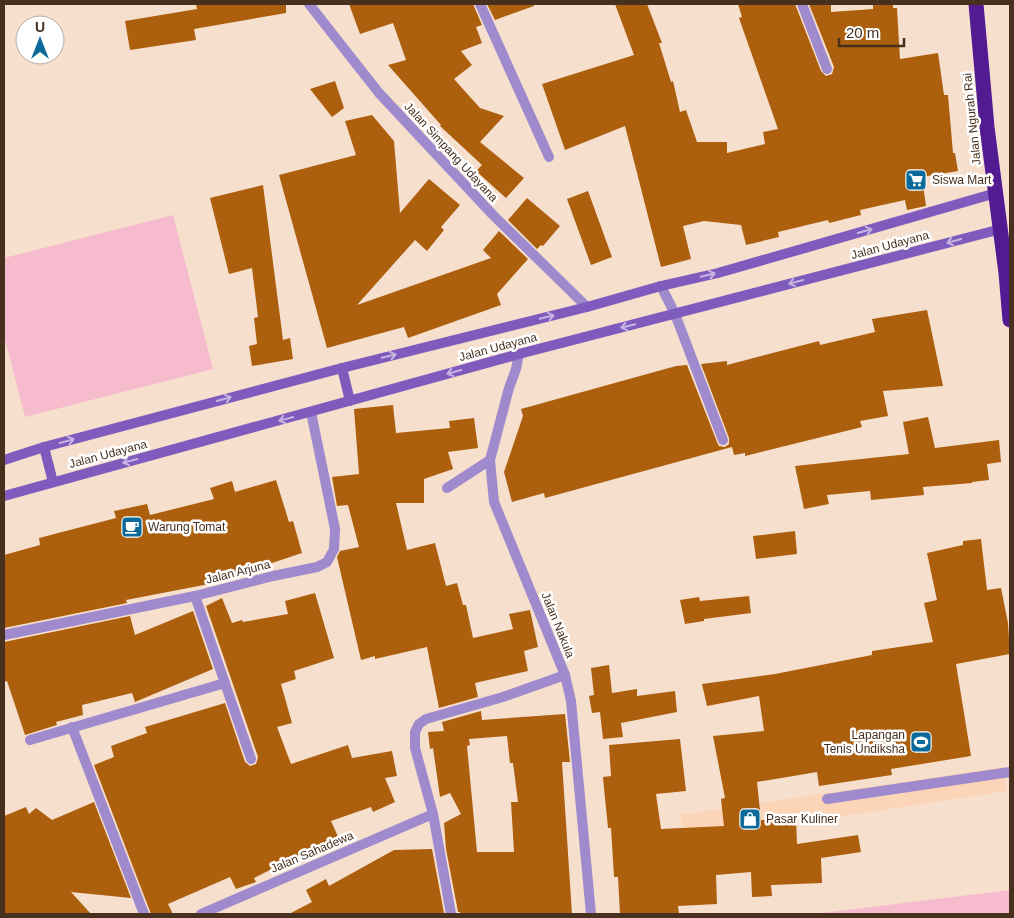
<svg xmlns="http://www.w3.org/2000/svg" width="1014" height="918" viewBox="0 0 1014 918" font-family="Arial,sans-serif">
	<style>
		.built { fill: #fcd5b8 }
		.green { fill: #f7bbce }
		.building { fill: #ac5f0d; fill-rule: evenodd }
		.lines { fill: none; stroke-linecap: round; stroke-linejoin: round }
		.street { stroke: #9f8acd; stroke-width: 10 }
		.secondary { stroke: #805bbe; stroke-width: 10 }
		.highway { stroke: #531b92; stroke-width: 15 }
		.oneway { stroke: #c6b5e2 }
		.labels { text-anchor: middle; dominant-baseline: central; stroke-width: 5; stroke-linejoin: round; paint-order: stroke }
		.street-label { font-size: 12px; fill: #47301e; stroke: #fff }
		.poi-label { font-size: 12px; fill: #47301e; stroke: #fff; text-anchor: start }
	</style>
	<rect width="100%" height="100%" fill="#f7dfce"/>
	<polygon class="built" points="1003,767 1007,791 790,824 689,872 680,815"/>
	<g class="green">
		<polygon points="173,215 213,369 25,417 4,335 4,258"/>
		<polygon points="1010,890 1010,914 814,914"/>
	</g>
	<g class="building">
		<polygon points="196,4 286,4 286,13 194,29 196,40 130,50 125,21 197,9"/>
		<polygon points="349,4 473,4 482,25 476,27 482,43 461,51 472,65 454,79 480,108 504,116 480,142 524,178 506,198 476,171 482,165 440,126 441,125 388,65 406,60 393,23 360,34"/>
		<polygon points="487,4 534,4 534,6 495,20"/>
		<polygon points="615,4 647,4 662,43 659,43 671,82 673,81 680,112 686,110 697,142 727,142 727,153 765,144 763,132 778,129 739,18 742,17 738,4 795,4 821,71 826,76 832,74 834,67 809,4 831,4 831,12 873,9 873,4 893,4 893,8 897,8 900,59 938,53 944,95 948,95 953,153 955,153 958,171 922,177 926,206 907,210 905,200 860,210 861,215 829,223 828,220 778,232 779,237 746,245 741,225 704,221 683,226 691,259 661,267 625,126 565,150 542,84 634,55"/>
		<polygon points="335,81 344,108 332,117 310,89"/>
		<polygon points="372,115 394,141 400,213 429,179 460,205 441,227 444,230 427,251 415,240 357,305 491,258 483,250 499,231 528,259 497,294 501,305 408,338 404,327 327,348 279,175 356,155 345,121"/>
		<polygon points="263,185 283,340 290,338 293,359 252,366 249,346 257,344 254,318 258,317 252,268 229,274 210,198"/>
		<polygon points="588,191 612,257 591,265 567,199"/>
		<polygon points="527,198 560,226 543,246 541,245 537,249 508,220"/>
		<polygon points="927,310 943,386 883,391 888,416 860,421 862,427 745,456 745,453 734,455 732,447 545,498 544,493 512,502 504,472 523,416 521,409 676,366 687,365 717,442 719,446 725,447 729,444 729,438 701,364 727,361 727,365 819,341 820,345 875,332 872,319"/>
		<polygon points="393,405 396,433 450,428 449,421 474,418 478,448 448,452 453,469 424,479 424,503 396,503 407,550 435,543 446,586 457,583 463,605 466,605 473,638 513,629 509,614 530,610 538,647 524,651 528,671 475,683 478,697 439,708 427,647 375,659 375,656 361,660 337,557 340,551 359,547 348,505 337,506 332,477 359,474 354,409"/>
		<polygon points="928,417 935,448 999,440 1001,462 987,464 989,480 972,482 972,483 923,487 924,495 871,500 870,491 827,495 829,504 804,509 795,466 909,454 903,422"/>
		<polygon points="276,480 289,522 293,521 302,553 209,584 126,600 127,603 4,628 4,555 40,545 39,538 116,518 114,511 147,504 150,515 214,499 210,488 232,481 235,492"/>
		<polygon points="795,531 797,554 756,559 753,536"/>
		<polygon points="981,539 987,590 1001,588 1008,623 1010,654 956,664 971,756 891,769 892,775 819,786 817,772 757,782 761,820 796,818 797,844 858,835 861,852 821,858 822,883 771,885 772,896 752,897 751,872 716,875 717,904 678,906 679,914 620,914 618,877 614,877 611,828 608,828 604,788 603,777 611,776 609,745 680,739 686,791 656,794 661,829 724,826 721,799 725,798 713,736 764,731 759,696 707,706 702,684 775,674 872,655 872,651 933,642 924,603 937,600 927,553 963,545 963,541"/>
		<polygon points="315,593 334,658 294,671 296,679 281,684 292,723 277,727 291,764 348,745 352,758 392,751 397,776 385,778 395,802 373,812 371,807 331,821 340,841 307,856 306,852 254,878 256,882 236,889 230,877 168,904 173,914 151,914 94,765 114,757 111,746 147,733 145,727 225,703 245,762 250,766 256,764 258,757 206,606 222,598 232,623 242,620 243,622 288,614 285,601"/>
		<polygon points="749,596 751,613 704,619 704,621 685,624 680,600 699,597 700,601"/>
		<polygon points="193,611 213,669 135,702 132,693 82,705 83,715 56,722 57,725 25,735 7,681 4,682 4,642 130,616 135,635"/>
		<polygon points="609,665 612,693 637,689 637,696 675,691 677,712 621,723 623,737 603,739 600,712 592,713 589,696 594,695 591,668"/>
		<path d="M 481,711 L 482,720 L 565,714 L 570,762 L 562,762 L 572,914 L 461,914 L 460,912 L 458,912 L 446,849 L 444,823 L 461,814 L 450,793 L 440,797 L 433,748 L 430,749 L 428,732 L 444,731 L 442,722 ZM 507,736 L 510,763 L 513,763 L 518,802 L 511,802 L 514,852 L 477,852 L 467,746 L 470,745 L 469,739 Z"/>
		<polygon points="94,802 131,898 71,892 91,914 4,914 4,816 26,807 29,814 36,808 52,820"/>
		<polygon points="432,849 444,913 289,914 312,902 306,890 326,879 329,886 394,850"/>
	</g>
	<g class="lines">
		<g class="street">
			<polyline points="309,4 379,93 493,215 587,307"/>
			<polyline points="480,4 549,157"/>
			<polyline points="802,4 827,69"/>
			<polyline points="661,286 675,314 723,440"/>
			<polyline points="519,354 516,369 509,388 490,460 494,502 565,675 571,701 591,914"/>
			<polyline points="447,488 490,460"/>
			<polyline points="195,596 251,759"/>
			<polyline points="4,635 195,596 273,576 317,567 327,562 334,549 335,529 311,412"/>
			<polyline points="72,727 144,914"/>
			<polyline points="30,740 225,683"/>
			<polyline points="827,799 1010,772"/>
			<polyline points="201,914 433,814"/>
			<polyline points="451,914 433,814 415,748 415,732 419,724 426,719 503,697 565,675"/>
		</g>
		<g class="secondary">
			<polyline points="342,368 350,401"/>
			<polyline points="44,447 53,482"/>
			<polyline points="4,460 44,447 342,368 587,307 661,286 718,273 996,193"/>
			<polyline points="4,496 519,354 1001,229"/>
		</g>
		<polyline class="highway" points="976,4 987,127 1006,273 1010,320"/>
	</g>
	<defs><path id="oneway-shaft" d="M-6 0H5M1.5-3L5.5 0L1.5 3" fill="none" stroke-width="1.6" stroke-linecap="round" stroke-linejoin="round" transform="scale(1.25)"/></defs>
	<g class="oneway">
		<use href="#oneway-shaft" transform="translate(865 231) rotate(-16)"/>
		<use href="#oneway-shaft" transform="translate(954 241) rotate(165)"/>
		<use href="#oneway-shaft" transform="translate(708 275) rotate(-13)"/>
		<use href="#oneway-shaft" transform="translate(796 282) rotate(165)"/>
		<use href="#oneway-shaft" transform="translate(547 317) rotate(-14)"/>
		<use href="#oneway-shaft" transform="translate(628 326) rotate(166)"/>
		<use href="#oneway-shaft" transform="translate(389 356) rotate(-14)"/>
		<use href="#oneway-shaft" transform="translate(454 372) rotate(164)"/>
		<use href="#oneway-shaft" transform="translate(224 399) rotate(-15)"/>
		<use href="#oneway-shaft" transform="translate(286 419) rotate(165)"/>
		<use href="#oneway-shaft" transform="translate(67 441) rotate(-15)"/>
		<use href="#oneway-shaft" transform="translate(130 461) rotate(165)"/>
	</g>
	<defs>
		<g id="supermarket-square" transform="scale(1.125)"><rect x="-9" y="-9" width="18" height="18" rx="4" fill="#0b6a99" stroke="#fff"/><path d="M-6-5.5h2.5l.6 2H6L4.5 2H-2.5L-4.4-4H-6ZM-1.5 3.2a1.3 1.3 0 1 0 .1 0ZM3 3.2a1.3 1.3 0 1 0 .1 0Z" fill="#fff"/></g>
		<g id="cafe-square" transform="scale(1.125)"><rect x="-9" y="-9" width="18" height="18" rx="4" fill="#0b6a99" stroke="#fff"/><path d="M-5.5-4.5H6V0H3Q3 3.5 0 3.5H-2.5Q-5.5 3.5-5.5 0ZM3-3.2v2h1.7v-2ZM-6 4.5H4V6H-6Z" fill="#fff"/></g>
		<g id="stadium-square" transform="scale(1.125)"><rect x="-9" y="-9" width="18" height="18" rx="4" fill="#0b6a99" stroke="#fff"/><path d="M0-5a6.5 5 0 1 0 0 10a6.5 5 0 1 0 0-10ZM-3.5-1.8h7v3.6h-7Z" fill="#fff"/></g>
		<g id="shop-square" transform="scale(1.125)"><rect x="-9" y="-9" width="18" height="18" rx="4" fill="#0b6a99" stroke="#fff"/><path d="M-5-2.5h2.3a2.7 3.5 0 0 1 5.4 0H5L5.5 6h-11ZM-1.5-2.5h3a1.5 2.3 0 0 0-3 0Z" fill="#fff"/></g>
	</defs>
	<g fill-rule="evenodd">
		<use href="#supermarket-square" x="916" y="180"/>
		<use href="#cafe-square" x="132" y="527"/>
		<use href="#stadium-square" x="921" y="742"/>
		<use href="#shop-square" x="750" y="819"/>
	</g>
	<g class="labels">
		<g class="street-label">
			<text transform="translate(972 119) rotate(-96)">Jalan Ngurah Rai</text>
			<text transform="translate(451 152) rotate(47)">Jalan Simpang Udayana</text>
			<text transform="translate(890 245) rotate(-15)">Jalan Udayana</text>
			<text transform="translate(498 347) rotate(-15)">Jalan Udayana</text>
			<text transform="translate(108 454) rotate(-15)">Jalan Udayana</text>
			<text transform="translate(238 572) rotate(-14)">Jalan Arjuna</text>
			<text transform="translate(558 625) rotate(68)">Jalan Nakula</text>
			<text transform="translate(312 852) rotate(-23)">Jalan Sahadewa</text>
		</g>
		<g class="poi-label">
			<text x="932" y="180">Siswa Mart</text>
			<text x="148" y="527">Warung Tomat</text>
			<text x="905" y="735" text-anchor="end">Lapangan<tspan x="905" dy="14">Tenis Undiksha</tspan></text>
			<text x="766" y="819">Pasar Kuliner</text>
		</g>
	</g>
	<rect width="1014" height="918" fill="none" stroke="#47301e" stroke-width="10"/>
	<g transform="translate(40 40)"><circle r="24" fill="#ffffff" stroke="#b5aca5"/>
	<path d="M0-4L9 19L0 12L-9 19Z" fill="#0b6a99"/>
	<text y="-8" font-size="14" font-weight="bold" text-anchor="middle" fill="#47301e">U</text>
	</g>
	<path d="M839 38v8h65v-8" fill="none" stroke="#47301e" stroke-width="2.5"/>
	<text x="846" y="38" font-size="15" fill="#47301e" stroke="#ffffff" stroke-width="4" paint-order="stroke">20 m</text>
</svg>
